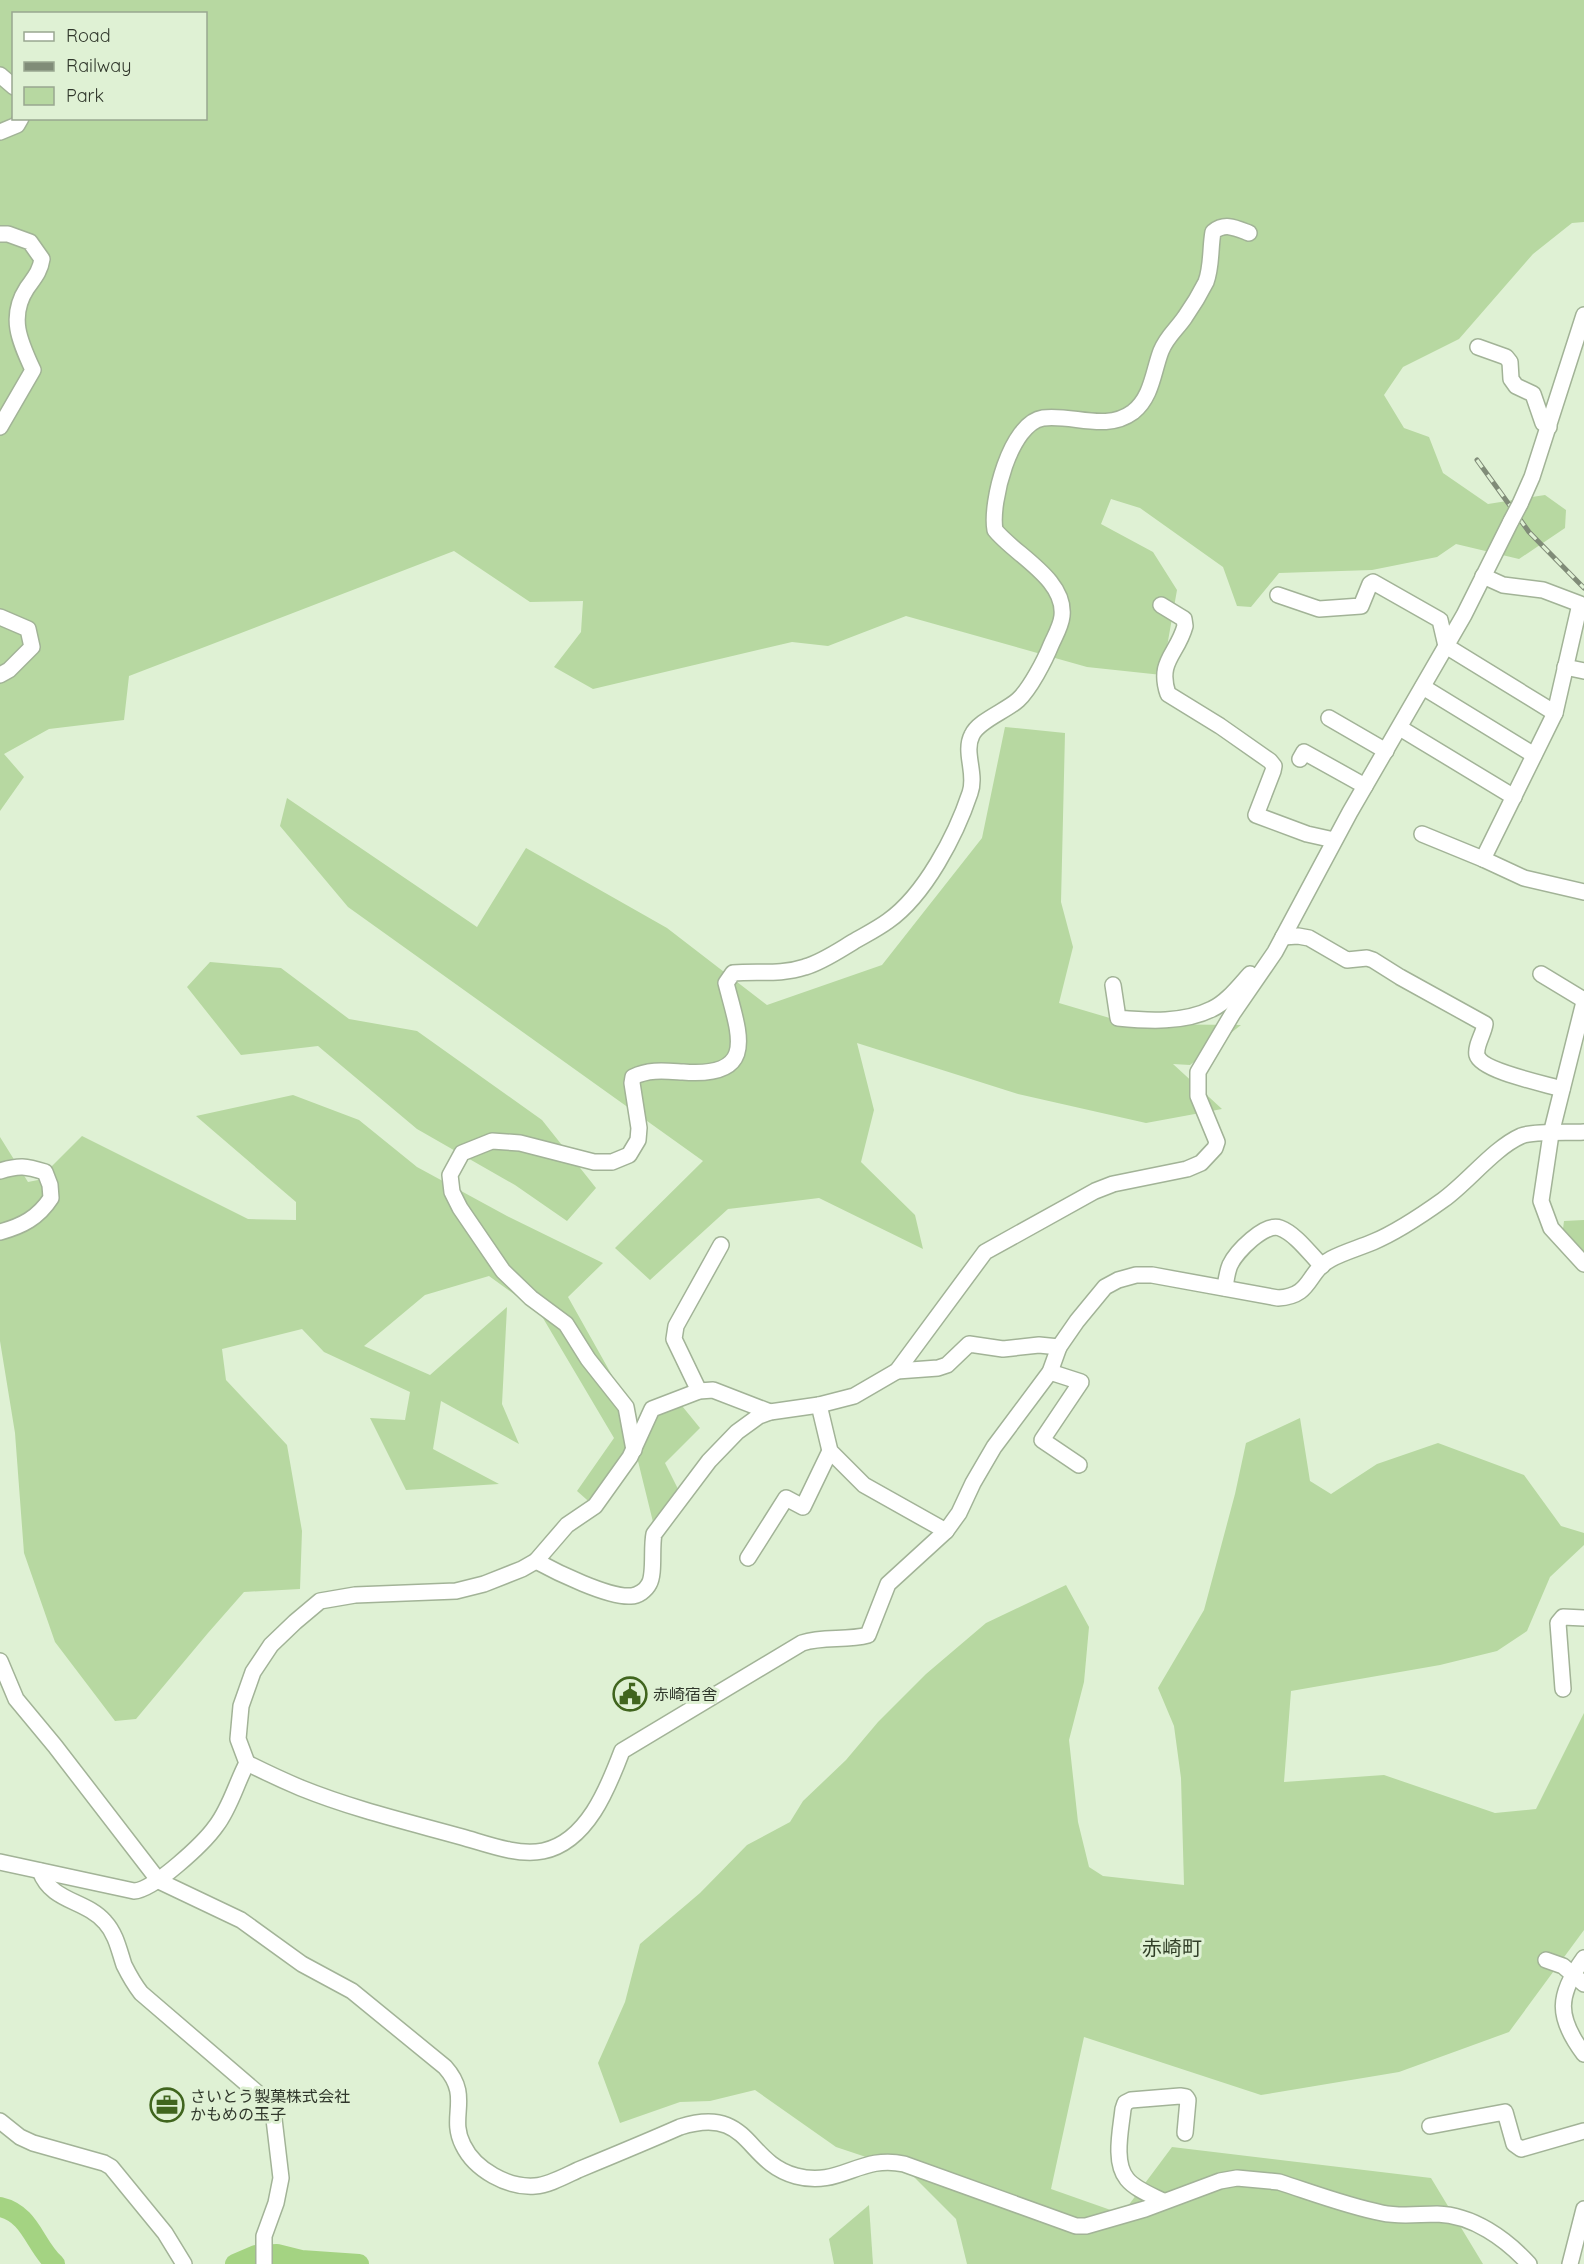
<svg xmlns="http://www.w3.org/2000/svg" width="1584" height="2264" viewBox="0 0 1584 2264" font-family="Quicksand,'Noto Sans JP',sans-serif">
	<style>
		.green { fill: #b7d8a1; fill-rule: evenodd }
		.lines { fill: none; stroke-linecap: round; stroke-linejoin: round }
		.river { stroke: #a4d382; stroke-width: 20 }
		.minor-casing { stroke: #a2b397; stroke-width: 18 }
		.minor { stroke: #fff; stroke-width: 15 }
		.rail-casing { stroke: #808c78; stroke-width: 5 }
		.rail { stroke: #dff1d4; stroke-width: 3; stroke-dasharray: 9; stroke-linecap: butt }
		.minor-bridge-casing { stroke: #a2b397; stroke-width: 18; stroke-linecap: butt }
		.minor-bridge { stroke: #fff; stroke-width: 15 }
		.labels { text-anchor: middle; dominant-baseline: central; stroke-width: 6; stroke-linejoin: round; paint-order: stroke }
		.poi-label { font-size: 16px; fill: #30372b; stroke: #dff1d4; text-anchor: start }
		.quarter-label { font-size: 20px; fill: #324028; stroke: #dff1d4 }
	</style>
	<rect width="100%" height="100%" fill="#dff1d4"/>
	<g class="green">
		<path d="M 0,0 L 1584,0 L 1584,222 L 1572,223 L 1533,254 L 1459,339 L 1403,367 L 1384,395 L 1404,428 L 1429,437 L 1443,473 L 1488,504 L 1545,495 L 1566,510 L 1565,528 L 1519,559 L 1456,544 L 1437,557 L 1372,570 L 1279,573 L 1251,607 L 1237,606 L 1223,567 L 1140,508 L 1111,499 L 1101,524 L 1153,552 L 1177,590 L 1162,675 L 1087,667 L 906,616 L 828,646 L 792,642 L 593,689 L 554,667 L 581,632 L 583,601 L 530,602 L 454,551 L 129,676 L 124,720 L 49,729 L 4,754 L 24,777 L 0,811 ZM 14,14 L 206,14 L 206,118 L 14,118 Z"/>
		<polygon points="1005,727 1065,733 1061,902 1073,947 1059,1003 1130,1024 1241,1025 1190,1065 1173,1064 1222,1109 1146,1123 1018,1094 857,1043 874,1110 861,1162 915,1215 923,1249 819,1198 728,1209 650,1280 615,1248 703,1161 348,907 280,826 287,798 477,927 526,848 667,928 767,1005 882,965 982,838"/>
		<polygon points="210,962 281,968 349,1019 417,1031 542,1120 596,1188 567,1221 515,1185 417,1129 318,1046 241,1055 187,987"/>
		<polygon points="293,1095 359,1120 417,1167 507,1216 603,1263 568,1297 641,1427 678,1401 700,1428 665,1463 680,1493 654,1526 636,1453 595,1507 577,1491 614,1438 540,1313 489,1276 425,1295 364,1346 430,1375 507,1307 502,1404 519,1444 441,1401 433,1449 499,1484 406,1490 370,1418 405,1420 410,1392 324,1352 302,1329 222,1349 226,1380 287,1445 302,1531 300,1589 244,1592 208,1633 136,1719 115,1721 55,1642 24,1553 15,1433 0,1341 0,1137 28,1182 38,1180 82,1136 248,1219 296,1220 296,1202 196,1116"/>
		<polygon points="1584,1220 1584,1253 1563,1229 1564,1221"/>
		<polygon points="1300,1418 1310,1481 1331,1494 1377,1464 1438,1443 1524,1475 1561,1526 1584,1533 1584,1545 1550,1577 1527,1631 1497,1651 1440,1665 1291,1691 1284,1782 1384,1775 1495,1813 1536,1809 1584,1713 1584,1930 1509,2032 1399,2072 1261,2095 1084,2037 1051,2189 1122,2214 1172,2147 1431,2178 1483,2264 967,2264 956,2219 908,2171 836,2147 755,2090 710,2101 680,2102 620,2123 598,2063 625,2002 640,1944 700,1893 747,1845 790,1822 803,1801 846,1760 878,1722 926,1674 986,1623 1066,1585 1089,1627 1084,1682 1069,1740 1078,1822 1089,1867 1103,1876 1184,1885 1181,1778 1174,1726 1158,1688 1204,1610 1235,1494 1246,1443"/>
		<polygon points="869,2205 873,2264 834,2264 829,2239"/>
	</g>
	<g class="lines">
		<g class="river">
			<path d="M 0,2207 C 31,2214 34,2245 55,2264"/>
			<polyline points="235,2264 256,2255 277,2254 301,2260 359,2264"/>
		</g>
		<g class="minor-casing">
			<g id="minor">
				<polyline points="0,75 14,87"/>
				<polyline points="0,132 17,125 21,118"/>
				<path d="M 0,234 L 8,234 L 30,242 L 42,259 C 40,272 34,278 27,288 C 8,317 20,342 33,370 L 0,427"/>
				<polyline points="1478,347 1506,357 1510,362 1511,379 1516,386 1533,394 1543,423 1549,427"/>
				<polyline points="1520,504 1532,477 1584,315"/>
				<polyline points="1483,576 1503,585 1543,590 1580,604 1555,713 1483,859 1524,878 1584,892"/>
				<polyline points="1278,595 1319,609 1361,606 1370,584 1373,582 1440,620 1446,646 1555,713"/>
				<path d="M 1161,605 L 1184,619 L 1185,626 C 1177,655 1157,661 1168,694 L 1220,726 L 1270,761 L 1274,766 L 1273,771 L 1256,815 L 1307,834 L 1334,840"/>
				<polyline points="0,617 28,629 32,647 9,670 0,675"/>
				<polyline points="1565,667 1584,671"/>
				<polyline points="1423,687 1534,755"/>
				<polyline points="1329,718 1386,751"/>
				<polyline points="1400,728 1514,797"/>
				<polyline points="1300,759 1304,752 1365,786"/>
				<polyline points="1422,834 1483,859"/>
				<path d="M 1283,937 L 1298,936 L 1309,938 L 1347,960 L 1367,958 L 1373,960 L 1400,977 L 1485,1024 C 1484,1033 1475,1046 1477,1055 C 1481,1071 1546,1084 1562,1089"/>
				<polyline points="1541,974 1584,1000"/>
				<path d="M 1113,985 L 1118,1018 C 1148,1021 1184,1023 1212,1009 C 1227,1002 1239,986 1250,974"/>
				<polyline points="1584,1002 1551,1134 1541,1201 1551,1228 1584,1264"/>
				<path d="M 0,1171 C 19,1165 26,1166 45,1172 L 50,1185 L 51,1198 C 38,1218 22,1226 0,1232"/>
				<path d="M 1225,1288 C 1226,1280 1227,1272 1230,1265 C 1236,1252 1265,1222 1280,1228 C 1296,1234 1310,1254 1322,1266"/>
				<polyline points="897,1371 938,1368 947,1365 969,1344 1003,1349 1039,1345 1059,1347"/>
				<polyline points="1050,1372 1081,1382 1042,1440 1079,1465"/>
				<polyline points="699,1391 674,1339 676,1326 721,1245"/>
				<polyline points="819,1405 830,1451 864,1485 946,1531"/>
				<path d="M 634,1450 L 626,1407 L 588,1359 L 566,1324 L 531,1298 L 503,1271 L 460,1208 L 452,1192 L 450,1175 L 462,1153 L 492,1141 L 520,1143 L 594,1162 L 612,1162 L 629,1155 L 638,1140 L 639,1128 L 632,1083 L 633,1077 C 649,1069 665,1071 683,1072 C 759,1078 739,1034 726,983 L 733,973 C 757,971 781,975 805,967 C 822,962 838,951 853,942 C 865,935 877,929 888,921 C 925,895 956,835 970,793 C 977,774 963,752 972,735 C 978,721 1006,711 1018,700 C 1030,689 1045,660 1051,645 C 1055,636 1061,626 1062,616 C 1066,579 1015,555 995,530 C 990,503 1010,423 1043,418 C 1073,414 1106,432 1133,412 C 1152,397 1153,372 1161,351 C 1167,336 1177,329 1185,317 C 1192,307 1200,294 1206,282 C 1212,266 1210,248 1213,232 C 1225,222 1236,228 1249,233"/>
				<polyline points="748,1558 786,1498 803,1507 830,1451"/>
				<path d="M 536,1561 C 556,1572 609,1598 631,1596 C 638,1596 646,1590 649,1584 C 655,1574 651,1548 654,1534 L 709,1461 L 737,1432 L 759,1416 L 770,1412 L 819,1405 L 854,1396 L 897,1371 L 985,1252 L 1095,1191 L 1113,1184 L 1187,1169 L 1201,1163 L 1215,1148 L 1217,1142 L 1198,1096 L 1198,1072 L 1233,1013 L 1275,952 L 1350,812 L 1464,615 L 1511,521"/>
				<path d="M 0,1661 L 16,1699 L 55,1746 L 159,1881 L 241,1920 L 302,1964 L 352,1991 L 445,2067 C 472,2097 448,2116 463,2145 C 475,2170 508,2188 535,2186 C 549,2185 565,2176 578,2170 C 612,2156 646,2142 680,2127 C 751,2105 744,2162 796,2176 C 840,2188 860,2154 904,2164 L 1076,2226 L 1086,2226 L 1145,2209 L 1220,2181 L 1237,2178 L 1279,2182 C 1313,2193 1347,2206 1382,2213 C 1400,2217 1419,2214 1437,2214 C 1473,2215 1506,2239 1529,2264"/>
				<polyline points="1563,1689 1558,1623 1563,1617 1584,1618"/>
				<path d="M 247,1763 C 265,1772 282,1780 301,1788 C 353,1809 408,1822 462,1837 C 487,1844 517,1856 543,1851 C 587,1842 608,1788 622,1751 L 802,1643 C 824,1636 846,1641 868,1635 L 888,1584 L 946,1531 L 959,1513 L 973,1483 L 994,1447 L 1050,1372 L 1059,1347 L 1077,1321 L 1105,1287 L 1118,1280 L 1136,1275 L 1152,1275 L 1278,1298 C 1313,1296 1306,1272 1331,1259 C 1344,1252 1359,1248 1373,1242 C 1397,1232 1422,1215 1443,1200 C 1468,1182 1494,1148 1521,1136 C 1533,1131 1568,1133 1584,1132"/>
				<path d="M 0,1862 L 134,1891 C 154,1890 204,1843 216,1826 C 230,1808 236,1784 247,1763 L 238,1739 L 241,1706 L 253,1672 L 271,1645 L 295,1622 L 320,1601 L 355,1595 L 456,1591 L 484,1584 L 522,1569 L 536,1561 L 567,1525 L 595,1506 L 630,1457 L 652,1409 L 699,1391 L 713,1390 L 770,1412"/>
				<path d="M 40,1871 C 52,1903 85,1899 105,1922 C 116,1934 119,1950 124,1965 C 129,1975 134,1984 141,1993 L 261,2096 L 269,2107 L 274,2119 L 281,2178 L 276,2203 L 264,2236 L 264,2264"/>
				<path d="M 1584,1958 C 1557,1995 1556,2017 1584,2054"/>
				<polyline points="1546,1960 1563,1966 1584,1984"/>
				<polyline points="0,2121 20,2137 33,2143 104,2163 111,2167 165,2233 184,2264"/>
				<polyline points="1430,2126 1505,2112 1514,2144 1521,2149 1584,2131"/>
				<path d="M 1163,2201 C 1151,2195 1135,2189 1127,2179 C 1113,2162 1121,2129 1123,2109 L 1125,2103 L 1131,2100 L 1180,2096 L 1186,2097 L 1188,2100 L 1185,2133"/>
				<polyline points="1570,2264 1584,2209"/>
			</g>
		</g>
		<use href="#minor" class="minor"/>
		<g class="rail-casing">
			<polyline id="rail" points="1477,460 1529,532 1584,588"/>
		</g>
		<use href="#rail" class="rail"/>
		<g class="minor-bridge-casing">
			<polyline id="minor-bridge" points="1511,521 1520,504"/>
		</g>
		<use href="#minor-bridge" class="minor-bridge"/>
	</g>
	<defs>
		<g id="civic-ring" transform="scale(1.725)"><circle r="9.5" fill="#dff1d4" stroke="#40651e" stroke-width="1.5"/><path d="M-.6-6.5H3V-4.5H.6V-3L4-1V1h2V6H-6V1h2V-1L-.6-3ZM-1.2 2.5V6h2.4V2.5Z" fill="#40651e"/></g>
		<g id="office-ring" transform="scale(1.725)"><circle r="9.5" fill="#dff1d4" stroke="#40651e" stroke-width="1.5"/><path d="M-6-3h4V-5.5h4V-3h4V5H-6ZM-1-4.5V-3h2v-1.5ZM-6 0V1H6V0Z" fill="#40651e"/></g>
	</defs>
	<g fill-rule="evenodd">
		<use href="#civic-ring" x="630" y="1694"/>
		<use href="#office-ring" x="167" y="2105"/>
	</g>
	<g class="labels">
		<g class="poi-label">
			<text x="653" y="1694">赤崎宿舎</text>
			<text x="190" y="2096">さいとう製菓株式会社<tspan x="190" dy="18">かもめの玉子</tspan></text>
		</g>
		<g class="quarter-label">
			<text x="1172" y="1947">赤崎町</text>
		</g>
	</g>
	<rect x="12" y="12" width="195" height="108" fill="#dff1d4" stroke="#99a790" stroke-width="1.5"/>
	<rect x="24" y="32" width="30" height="9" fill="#ffffff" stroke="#99a790" stroke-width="1.5"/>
	<text x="66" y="42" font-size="18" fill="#30372b">Road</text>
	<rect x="24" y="62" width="30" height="9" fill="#808c78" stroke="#99a790" stroke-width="1.5"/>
	<text x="66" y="72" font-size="18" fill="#30372b">Railway</text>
	<rect x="24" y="87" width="30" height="18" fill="#b7d8a1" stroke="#99a790" stroke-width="1.5"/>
	<text x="66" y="102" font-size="18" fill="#30372b">Park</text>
</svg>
